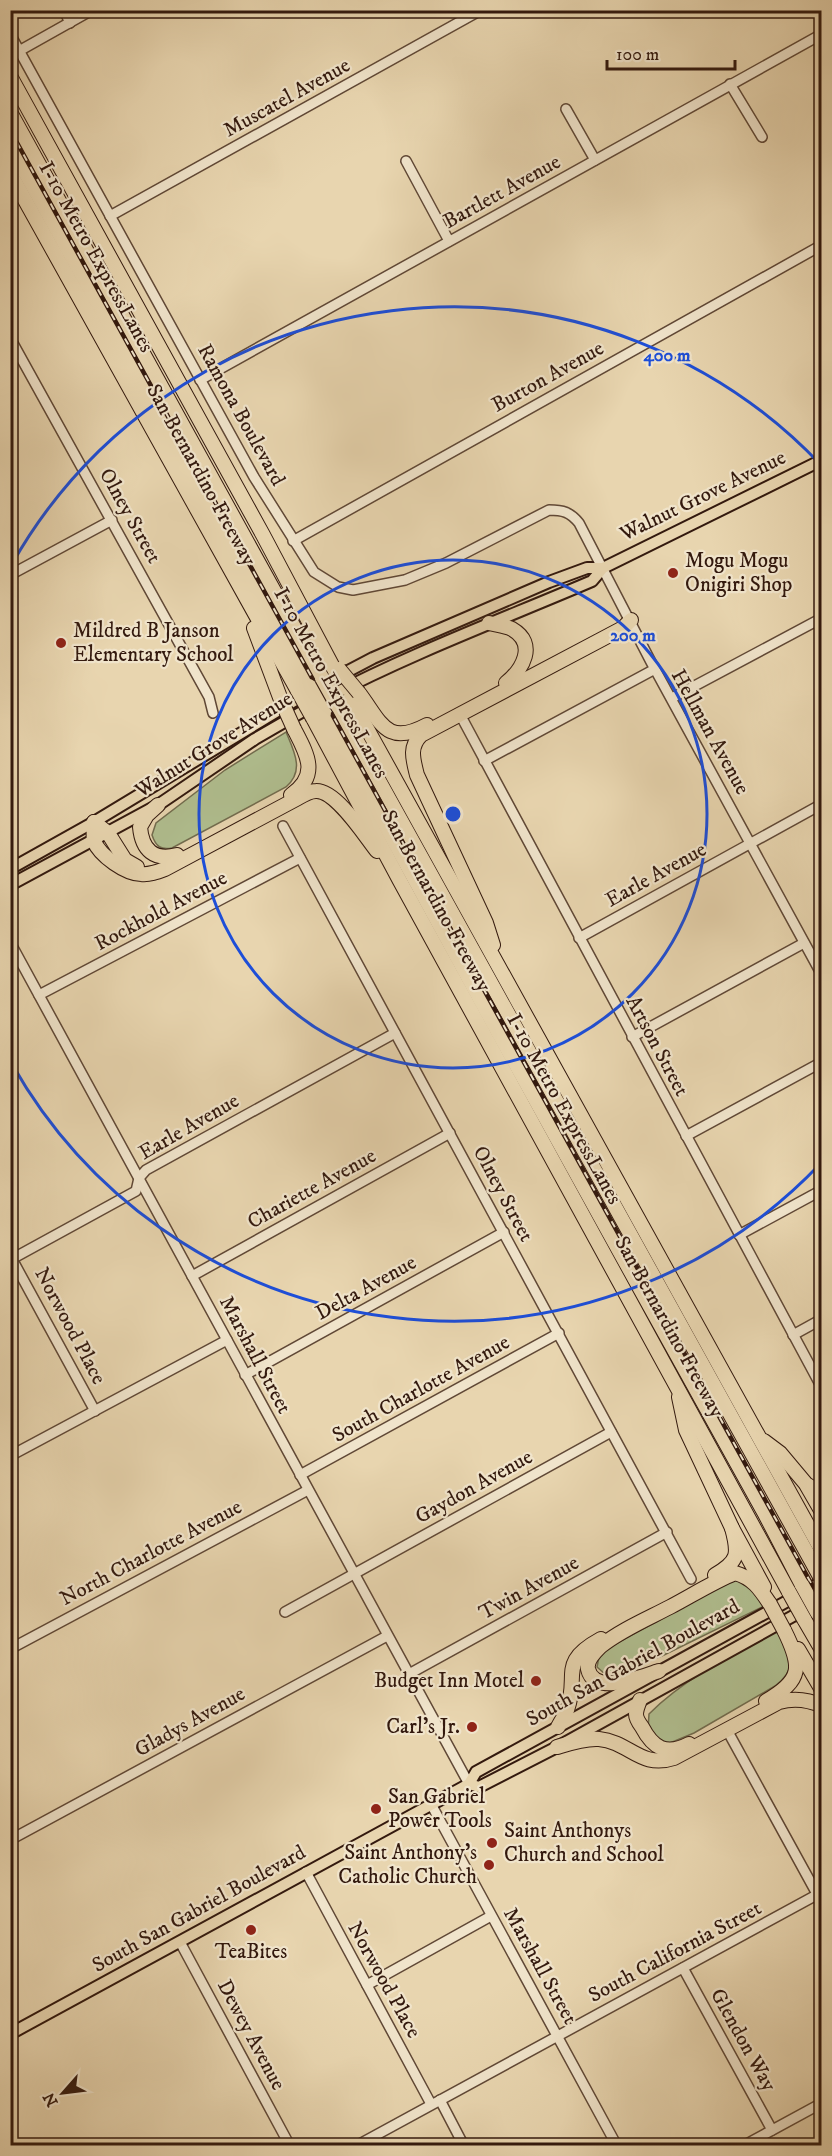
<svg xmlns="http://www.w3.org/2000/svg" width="832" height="2156" viewBox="0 0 832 2156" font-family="'IM FELL DW Pica',serif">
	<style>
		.green { fill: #b0be8f; stroke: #726c4e; stroke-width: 1.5 }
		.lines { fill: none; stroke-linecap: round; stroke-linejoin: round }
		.minor-casing { stroke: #604836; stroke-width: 12 }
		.major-casing { stroke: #33190e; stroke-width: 14 }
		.highway-casing { stroke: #33190e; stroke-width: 16 }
		.minor { stroke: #f0e4cb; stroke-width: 9 }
		.major { stroke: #e8d5af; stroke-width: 10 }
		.highway { stroke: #e8d5af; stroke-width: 14 }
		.rail-casing { stroke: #33190e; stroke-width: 4.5 }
		.rail { stroke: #f0e4cb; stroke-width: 2; stroke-dasharray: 7; stroke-linecap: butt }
		.highway-bridge-casing { stroke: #33190e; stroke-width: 16; stroke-linecap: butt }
		.highway-bridge { stroke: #e8d5af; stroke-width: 14 }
		.ring { fill: none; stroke: #1d4ed8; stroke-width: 3 }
		.poi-dot { fill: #8f2418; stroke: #f0e4cb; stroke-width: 2 }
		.labels { text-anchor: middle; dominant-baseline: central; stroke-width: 4.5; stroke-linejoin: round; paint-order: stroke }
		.street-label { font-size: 21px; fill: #33190e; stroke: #f0e4cb }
		.poi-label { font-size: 21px; fill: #33190e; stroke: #f0e4cb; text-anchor: start }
		.centre { fill: #1d4ed8; stroke: #f0e4cb; stroke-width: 3 }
		.ring-label { font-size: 18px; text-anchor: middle; font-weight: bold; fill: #1d4ed8; stroke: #f0e4cb; stroke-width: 4.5; stroke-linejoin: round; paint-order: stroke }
	</style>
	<rect width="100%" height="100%" fill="#e8d5af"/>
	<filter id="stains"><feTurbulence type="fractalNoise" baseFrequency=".00333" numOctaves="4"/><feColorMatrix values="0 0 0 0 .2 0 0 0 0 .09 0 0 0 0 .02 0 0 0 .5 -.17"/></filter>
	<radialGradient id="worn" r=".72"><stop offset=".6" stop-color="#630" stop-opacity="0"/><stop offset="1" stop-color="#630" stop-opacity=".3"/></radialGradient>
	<g class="green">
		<path d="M 286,732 C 294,751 305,771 286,787 L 172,848 C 161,850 156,847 152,835 L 156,823 L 225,770 Z"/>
		<polygon points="735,1579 747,1580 766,1605 664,1655 622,1672 605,1674 597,1667 599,1657 606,1649"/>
		<path d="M 777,1631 C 790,1654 800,1667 775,1686 L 694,1733 L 670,1743 L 661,1743 L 648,1730 L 649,1714 C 685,1678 732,1655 777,1631 Z"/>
	</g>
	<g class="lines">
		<g class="minor-casing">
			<g id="minor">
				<polyline points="64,10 70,23"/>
				<path d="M 10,34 L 254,477 L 314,572 L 338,587 L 353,590 L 405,580 L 446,563 L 549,510 C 563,510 570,512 579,523 L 651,662 L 822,975"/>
				<polyline points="19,51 92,10"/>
				<polyline points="730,84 762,137"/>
				<polyline points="566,109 595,160"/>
				<polyline points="406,161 449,241"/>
				<polyline points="110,216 481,10"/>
				<polyline points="10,338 209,697 213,713"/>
				<polyline points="200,380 822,34"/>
				<polyline points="293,541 822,245"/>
				<polyline points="10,575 112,520"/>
				<polyline points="672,698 822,618"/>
				<polyline points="463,720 822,1388"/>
				<polyline points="484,761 655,669"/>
				<polyline points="283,826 691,1579"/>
				<polyline points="579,938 822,804"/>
				<polyline points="10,942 469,1784"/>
				<polyline points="39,995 300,858"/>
				<polyline points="632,1037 804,943"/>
				<polyline points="686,1136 822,1062"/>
				<polyline points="739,1235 822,1190"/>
				<polyline points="12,1259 95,1411"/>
				<polyline points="10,1260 136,1191 139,1178 146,1170 395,1033"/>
				<polyline points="192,1276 450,1133"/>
				<polyline points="793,1335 822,1319"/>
				<polyline points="245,1375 504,1232"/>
				<polyline points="10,1456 227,1340"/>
				<polyline points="300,1475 559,1333"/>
				<polyline points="285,1612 611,1432"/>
				<polyline points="10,1649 308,1490"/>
				<polyline points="409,1674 667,1532"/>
				<polyline points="727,1730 822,1903"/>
				<polyline points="431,1804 617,2146"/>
				<polyline points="10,1840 387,1636"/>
				<polyline points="306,1872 431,2104"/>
				<polyline points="180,1942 290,2146"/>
				<polyline points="683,1968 772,2130"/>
				<polyline points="367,1985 491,1916"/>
				<polyline points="440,2100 464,2146"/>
				<polyline points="356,2146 822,1892"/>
				<polyline points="743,2146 822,2103"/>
			</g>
		</g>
		<g class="major-casing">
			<g id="major">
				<path d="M 326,698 C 412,653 503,619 592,581 L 603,568 L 822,460"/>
				<polyline points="10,869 94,822 314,689 373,658 549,582 587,568 603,568"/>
				<polyline points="10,885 158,805 255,739 312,706"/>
				<polyline points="469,1784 479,1787 557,1747 822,1600"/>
				<polyline points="10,2034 469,1784 476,1772 822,1582"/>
			</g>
		</g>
		<g class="highway-casing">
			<g id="highway">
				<polyline points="10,76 263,535 335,671"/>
				<polyline points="10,112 322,678"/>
				<polyline points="10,145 309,686"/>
				<polyline points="10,173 298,691"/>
				<path d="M 489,623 C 497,625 506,626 512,629 C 538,644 522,670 506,683"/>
				<polyline points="254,628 281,700"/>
				<path d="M 359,693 C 381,722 386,747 427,725"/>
				<polyline points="350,698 822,1551"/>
				<polyline points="337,705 822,1580"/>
				<polyline points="324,713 500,1036 764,1512 802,1585"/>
				<polyline points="313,718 400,881 789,1592"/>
				<path d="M 291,795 C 320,775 307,754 294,729"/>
				<path d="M 158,805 L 147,815 L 140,827 C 142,850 154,861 177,855"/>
				<path d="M 94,822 C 94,827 93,836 94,841 C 100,856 126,874 141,874 C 149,875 157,872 165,869 L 298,798 C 303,795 310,791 316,791 C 336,790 365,836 377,851"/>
				<polyline points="94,822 108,833 125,860 137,867"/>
				<path d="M 493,945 L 486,923 L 417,775 C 413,759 409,747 421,735 L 623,628 L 631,620"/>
				<polyline points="679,1397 686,1430 732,1528 764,1587"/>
				<polyline points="764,1441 780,1453 806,1484 822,1494"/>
				<polyline points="807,1486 822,1512"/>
				<path d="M 715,1575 C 739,1561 739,1554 732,1528"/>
				<polyline points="804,1619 822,1650"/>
				<polyline points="798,1649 822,1690"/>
				<path d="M 659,1671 C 642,1676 594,1697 588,1669 C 586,1660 595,1652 601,1646 C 621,1630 647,1619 670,1607 C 691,1596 713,1582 735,1573 C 753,1578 760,1589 770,1604"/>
				<path d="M 640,1700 C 638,1705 636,1710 636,1714 C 636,1719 639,1723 642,1727 C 653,1748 666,1756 689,1744"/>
				<path d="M 766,1701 C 803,1680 802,1666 784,1630"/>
				<path d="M 558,1727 C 561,1721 565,1716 567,1710 C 580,1674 557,1663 601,1639"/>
				<path d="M 557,1747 C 570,1743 585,1738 599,1739 C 630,1742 640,1769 674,1758 L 779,1702 C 794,1698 807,1699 822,1706"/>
			</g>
		</g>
		<use href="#minor" class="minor"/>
		<use href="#major" class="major"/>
		<use href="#highway" class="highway"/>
		<g class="rail-casing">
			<polyline id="rail" points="10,130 822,1603"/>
		</g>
		<use href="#rail" class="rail"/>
		<g class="highway-bridge-casing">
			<g id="highway-bridge">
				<polyline points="339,669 359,693"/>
				<polyline points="322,678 337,705"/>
				<polyline points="309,686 324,713"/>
				<polyline points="298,691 313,718"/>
				<polyline points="281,700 294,729"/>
				<polyline points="802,1585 817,1612"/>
				<polyline points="789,1592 804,1619"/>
				<polyline points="770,1604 784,1630"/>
			</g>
		</g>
		<use href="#highway-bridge" class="highway-bridge"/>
	</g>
	<g class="ring">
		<circle cx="453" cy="814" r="254"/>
		<path d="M821 1163A507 507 0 0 1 12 1064M12 564A507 507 0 0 1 821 465"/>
	</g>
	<g class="poi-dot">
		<circle cx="673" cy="573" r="6"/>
		<circle cx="61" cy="643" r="6"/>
		<circle cx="536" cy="1681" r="6"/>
		<circle cx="472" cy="1727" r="6"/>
		<circle cx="376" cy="1809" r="6"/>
		<circle cx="492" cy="1843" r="6"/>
		<circle cx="489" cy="1865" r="6"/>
		<circle cx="251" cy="1930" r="6"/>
	</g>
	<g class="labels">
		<g class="street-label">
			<text transform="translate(287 98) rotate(-29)">Muscatel Avenue</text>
			<text transform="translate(502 192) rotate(-29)">Bartlett Avenue</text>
			<text transform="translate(96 257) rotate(61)">I-10 Metro ExpressLanes</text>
			<text transform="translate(548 377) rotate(-29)">Burton Avenue</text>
			<text transform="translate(241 415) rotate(61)">Ramona Boulevard</text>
			<text transform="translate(201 475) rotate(61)">San Bernardino Freeway</text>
			<text transform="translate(703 496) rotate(-26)">Walnut Grove Avenue</text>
			<text transform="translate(130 516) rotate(61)">Olney Street</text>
			<text transform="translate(331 683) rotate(61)">I-10 Metro ExpressLanes</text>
			<text transform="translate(710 732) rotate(61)">Hellman Avenue</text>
			<text transform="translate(214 745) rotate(-32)">Walnut Grove Avenue</text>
			<text transform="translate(656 875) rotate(-29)">Earle Avenue</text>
			<text transform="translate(436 901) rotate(61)">San Bernardino Freeway</text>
			<text transform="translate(161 911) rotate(-28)">Rockhold Avenue</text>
			<text transform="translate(657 1046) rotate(62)">Artson Street</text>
			<text transform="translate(564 1109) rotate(61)">I-10 Metro ExpressLanes</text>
			<text transform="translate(189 1127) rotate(-30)">Earle Avenue</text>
			<text transform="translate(312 1189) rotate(-29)">Chariette Avenue</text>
			<text transform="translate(503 1194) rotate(62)">Olney Street</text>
			<text transform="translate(366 1288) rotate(-29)">Delta Avenue</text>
			<text transform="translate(70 1326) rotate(62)">Norwood Place</text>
			<text transform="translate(669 1327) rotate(61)">San Bernardino Freeway</text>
			<text transform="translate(255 1355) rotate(62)">Marshall Street</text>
			<text transform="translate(421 1389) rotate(-29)">South Charlotte Avenue</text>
			<text transform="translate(474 1487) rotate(-29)">Gaydon Avenue</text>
			<text transform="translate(151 1553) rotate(-28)">North Charlotte Avenue</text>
			<text transform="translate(529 1588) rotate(-29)">Twin Avenue</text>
			<text transform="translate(633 1663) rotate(-29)">South San Gabriel Boulevard</text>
			<text transform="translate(190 1722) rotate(-29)">Gladys Avenue</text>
			<text transform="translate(199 1909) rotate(-29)">South San Gabriel Boulevard</text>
			<text transform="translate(675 1952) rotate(-28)">South California Street</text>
			<text transform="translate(540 1966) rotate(61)">Marshall Street</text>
			<text transform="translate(384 1980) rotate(61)">Norwood Place</text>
			<text transform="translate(251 2035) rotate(62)">Dewey Avenue</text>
			<text transform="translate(743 2040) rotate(61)">Glendon Way</text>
		</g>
		<g class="poi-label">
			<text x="685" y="561">Mogu Mogu<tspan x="685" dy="24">Onigiri Shop</tspan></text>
			<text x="73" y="631">Mildred B Janson<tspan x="73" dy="24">Elementary School</tspan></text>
			<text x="524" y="1681" text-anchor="end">Budget Inn Motel</text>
			<text x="460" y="1727" text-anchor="end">Carl's Jr.</text>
			<text x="388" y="1797">San Gabriel<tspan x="388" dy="24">Power Tools</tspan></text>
			<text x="504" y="1831">Saint Anthonys<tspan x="504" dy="24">Church and School</tspan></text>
			<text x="477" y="1853" text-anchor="end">Saint Anthony's<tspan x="477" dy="24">Catholic Church</tspan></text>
			<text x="251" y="1952" text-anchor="middle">TeaBites</text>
		</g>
	</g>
	<circle cx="453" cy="814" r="9" class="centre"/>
	<g class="ring-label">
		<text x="667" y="361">400 m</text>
		<text x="633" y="641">200 m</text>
	</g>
	<rect width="832" height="2156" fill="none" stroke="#e8d5af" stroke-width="36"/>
	<rect x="12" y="12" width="808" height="2132" fill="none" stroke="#33190e" stroke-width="3"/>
	<rect x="18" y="18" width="796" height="2120" fill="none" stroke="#33190e" stroke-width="1.5"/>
	<g transform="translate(63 2093) rotate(242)" stroke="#f0e4cb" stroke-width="4.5" paint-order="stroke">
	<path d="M0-4.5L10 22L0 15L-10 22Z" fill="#33190e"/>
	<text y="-9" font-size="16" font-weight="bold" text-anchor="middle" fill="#33190e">N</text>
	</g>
	<path d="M607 60v9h128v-9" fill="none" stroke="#33190e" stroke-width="3"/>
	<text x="616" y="60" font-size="18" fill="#33190e" stroke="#f0e4cb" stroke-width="4.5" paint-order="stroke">100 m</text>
	<rect width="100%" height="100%" filter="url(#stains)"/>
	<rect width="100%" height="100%" fill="url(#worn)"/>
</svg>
